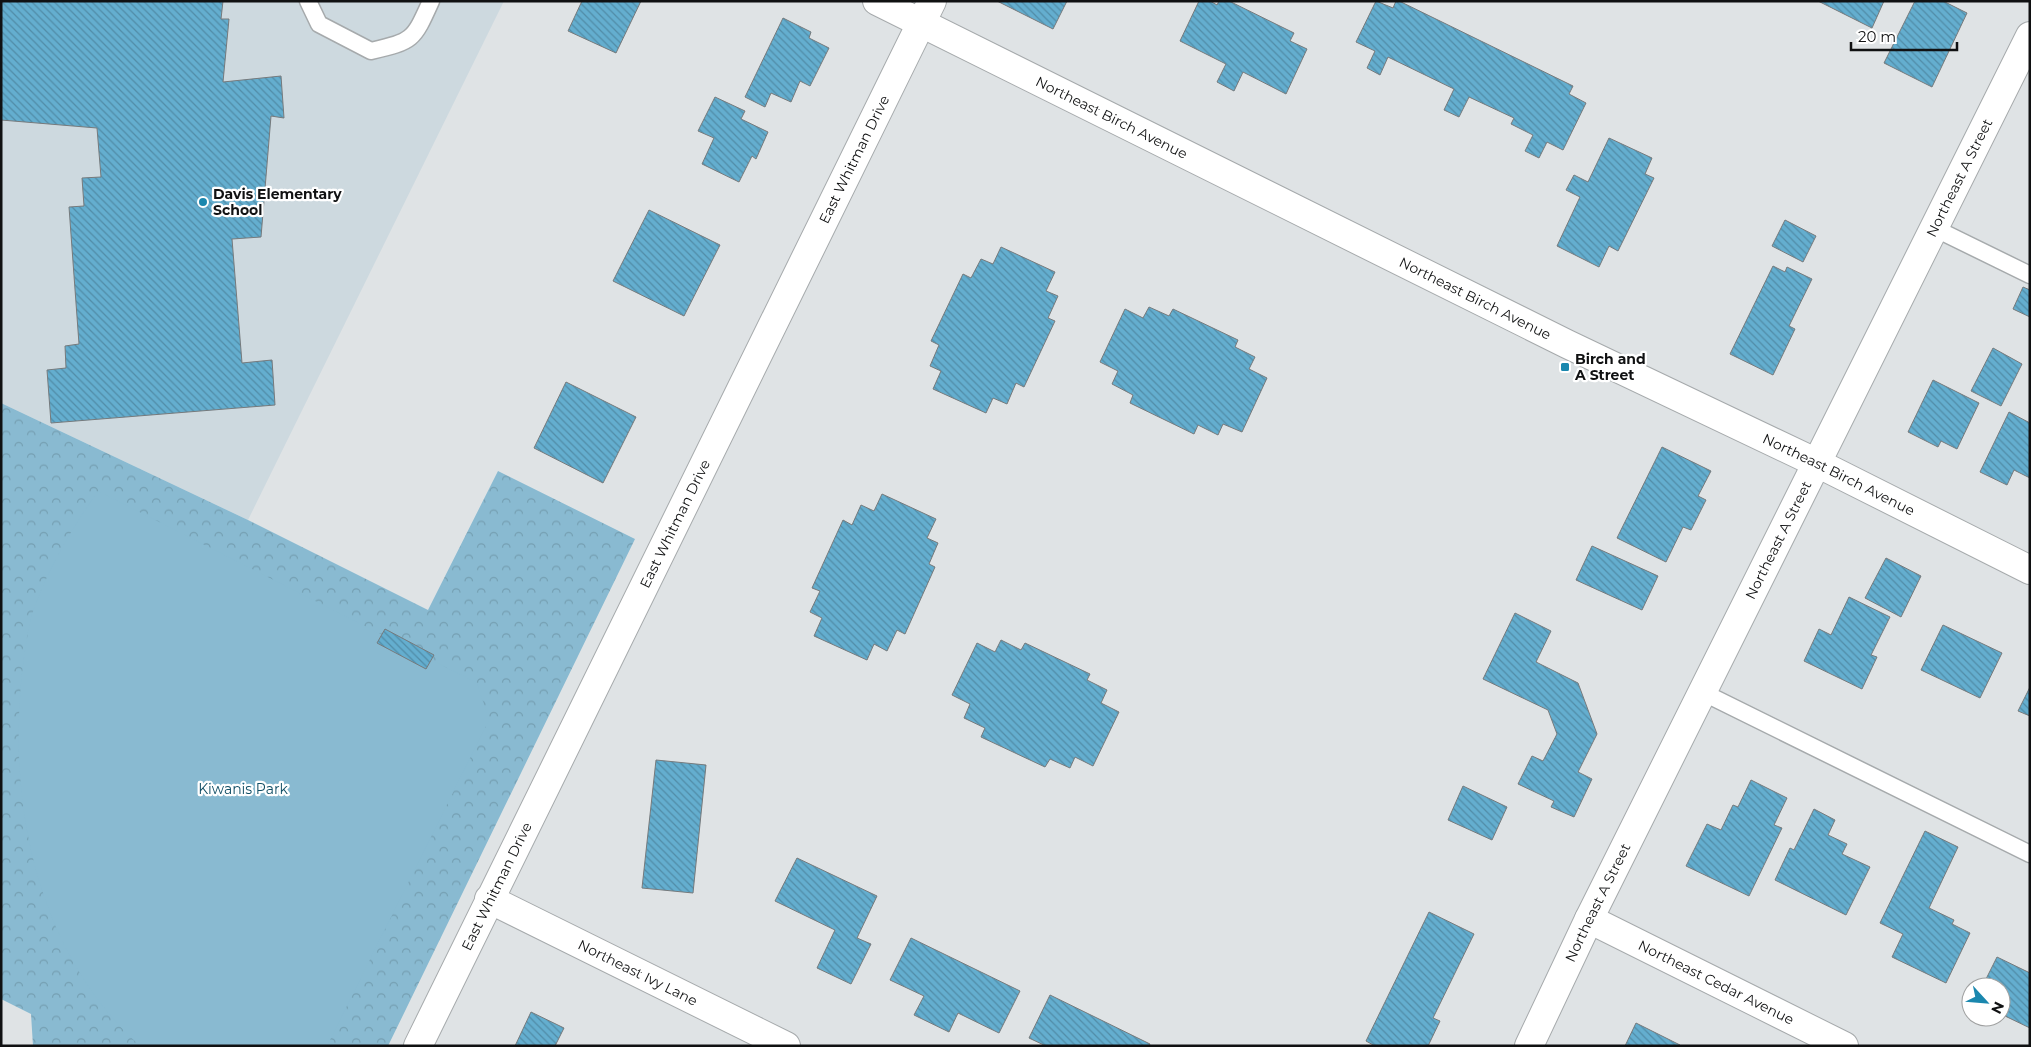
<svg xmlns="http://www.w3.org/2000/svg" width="2031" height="1047" viewBox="0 0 2031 1047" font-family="Montserrat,sans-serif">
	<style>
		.built { fill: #cdd9df }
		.forest { fill: url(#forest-crowns) }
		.pitch { fill: #89bad1 }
		.building { fill: url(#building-back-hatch); stroke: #767a7c }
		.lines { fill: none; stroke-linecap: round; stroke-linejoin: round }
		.service-casing { stroke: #a6aaac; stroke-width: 19 }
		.minor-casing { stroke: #a6aaac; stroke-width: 30 }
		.secondary-casing { stroke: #a6aaac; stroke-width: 30 }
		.service { stroke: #fff; stroke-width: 16 }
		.minor { stroke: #fff; stroke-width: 28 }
		.secondary { stroke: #fff; stroke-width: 28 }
		.poi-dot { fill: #1a87ae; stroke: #fff; stroke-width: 2 }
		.labels { text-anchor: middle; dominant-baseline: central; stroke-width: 4.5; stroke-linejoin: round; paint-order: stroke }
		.street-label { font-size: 14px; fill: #101112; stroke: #fff }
		.poi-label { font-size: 14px; font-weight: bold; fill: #101112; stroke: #fff; text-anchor: start }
		.park-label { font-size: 14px; fill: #0f4d64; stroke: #fff }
	</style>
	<defs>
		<pattern id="forest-crowns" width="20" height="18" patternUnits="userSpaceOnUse" patternTransform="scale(1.25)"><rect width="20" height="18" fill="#89bad1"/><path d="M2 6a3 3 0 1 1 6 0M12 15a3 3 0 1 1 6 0" fill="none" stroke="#759fb2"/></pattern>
		<pattern id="building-back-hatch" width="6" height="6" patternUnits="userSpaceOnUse" patternTransform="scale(1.25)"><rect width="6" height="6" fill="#64aecf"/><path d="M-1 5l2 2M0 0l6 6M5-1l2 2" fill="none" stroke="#518ca7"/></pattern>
	</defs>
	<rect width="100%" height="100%" fill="#dfe3e5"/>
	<polygon class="built" points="1,1 504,1 248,520 1,403"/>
	<polygon class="forest" points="1,403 248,520 428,610 498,471 635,539 388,1046 33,1046 31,1014 1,999"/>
	<path class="pitch" d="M 98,491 L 477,683 L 489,720 L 327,1046 L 140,1046 C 24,941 0,764 31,617 C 46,571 71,530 98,491 Z"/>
	<g class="building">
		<polygon points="1,1 223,1 221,19 229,19 223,82 281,76 284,118 271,116 261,237 232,239 242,363 272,360 275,405 51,423 47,370 66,368 65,346 79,344 69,207 84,206 82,178 101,177 97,128 1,120"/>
		<polygon points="582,1 641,1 616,53 568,31"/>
		<polygon points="997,1 1067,1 1053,29"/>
		<polygon points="1199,1 1210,1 1217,5 1219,1 1229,1 1294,33 1290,41 1307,49 1286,94 1243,72 1234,91 1217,82 1226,64 1180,41"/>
		<polygon points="1376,1 1393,8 1396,1 1399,1 1573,86 1569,94 1586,103 1563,150 1547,142 1539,158 1525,151 1533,135 1511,124 1514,118 1469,97 1459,117 1444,110 1454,89 1388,57 1380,75 1367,68 1375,51 1356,42"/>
		<polygon points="1818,1 1884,1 1872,28"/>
		<polygon points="1915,1 1943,1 1967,13 1932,87 1884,63"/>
		<polygon points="783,18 811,32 809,38 829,48 810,86 800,81 791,102 771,93 765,107 745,97"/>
		<polygon points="715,97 745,111 741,119 768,132 756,159 752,156 739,182 702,164 714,138 698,131"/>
		<polygon points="1609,138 1652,158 1645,174 1654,178 1618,251 1609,246 1599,267 1557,246 1580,197 1566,190 1574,175 1588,182"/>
		<polygon points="649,210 720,245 684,316 613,281"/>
		<polygon points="1785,220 1816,236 1803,262 1772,246"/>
		<polygon points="1001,247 1055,272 1046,291 1058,296 1048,318 1055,321 1024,387 1016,383 1007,404 993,398 986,413 933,389 941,371 930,366 939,345 931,341 963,274 971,278 981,259 993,264"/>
		<polygon points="1773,266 1785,272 1787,267 1812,279 1789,326 1795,329 1773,375 1730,354"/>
		<polygon points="2023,287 2030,290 2030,317 2013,309"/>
		<polygon points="1149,307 1169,316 1173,309 1238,340 1235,347 1255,357 1249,369 1267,378 1242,432 1223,424 1218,435 1198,425 1194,434 1130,403 1133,395 1112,384 1118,371 1100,362 1125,309 1143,318"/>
		<polygon points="1993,348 2022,364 2001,406 1971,391"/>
		<polygon points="1933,380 1979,403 1957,449 1941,441 1938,447 1908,432"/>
		<polygon points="566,382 636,417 603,483 534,448"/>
		<polygon points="2009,412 2030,423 2030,478 2014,470 2007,485 1980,472"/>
		<polygon points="1662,447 1711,471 1698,496 1706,500 1691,530 1683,527 1666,562 1617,538"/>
		<polygon points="882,494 936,519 927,538 938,543 929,564 935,567 905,634 897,630 887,651 874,644 867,660 814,636 822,618 810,612 820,591 812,588 843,520 852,525 861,505 874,511"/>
		<polygon points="1592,546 1658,576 1642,610 1576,580"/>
		<polygon points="1886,558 1921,576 1901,617 1865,598"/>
		<polygon points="1849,597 1890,617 1871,655 1877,657 1862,689 1804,661 1819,629 1831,635"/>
		<polygon points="1515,613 1551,631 1536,662 1578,683 1597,734 1578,772 1592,779 1574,817 1551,807 1554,801 1518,784 1532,756 1543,761 1557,734 1548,710 1483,679"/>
		<polygon points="1943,625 2002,653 1980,698 1921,670"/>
		<polygon points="385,629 434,655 426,669 377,643"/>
		<polygon points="1001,640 1021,650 1025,643 1090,674 1087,680 1107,690 1101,703 1119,712 1093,766 1075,757 1070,768 1050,759 1045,767 981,737 985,728 964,718 970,704 952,695 977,643 995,652"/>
		<polygon points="2030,687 2030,716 2018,711"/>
		<polygon points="656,760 706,765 693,893 642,888"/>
		<polygon points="1751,780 1787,798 1774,825 1782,828 1749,896 1686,866 1707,824 1721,830 1733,805 1738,807"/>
		<polygon points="1463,786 1507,807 1492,840 1448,820"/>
		<polygon points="1814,809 1835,820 1828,835 1847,844 1842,854 1870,867 1846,915 1775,880 1790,848 1794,850"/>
		<polygon points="1925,831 1958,847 1929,908 1954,920 1952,924 1970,933 1946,983 1892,957 1903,934 1880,923"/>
		<polygon points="797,858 877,896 857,938 871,944 851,984 817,968 835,930 775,901"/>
		<polygon points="1429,912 1474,934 1433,1018 1440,1021 1428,1046 1375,1046 1366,1041"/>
		<polygon points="911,938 1020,991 999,1033 958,1013 949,1032 914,1015 924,996 890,980"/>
		<polygon points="1997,957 2030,973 2030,1028 2005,1016 2008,1010 2001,1007 2001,987 1982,987"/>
		<polygon points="1050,995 1150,1044 1149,1046 1046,1046 1029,1038"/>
		<polygon points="531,1012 564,1028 555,1046 515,1046"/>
		<polygon points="1636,1023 1680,1045 1680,1046 1625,1046"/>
	</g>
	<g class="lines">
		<g class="service-casing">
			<g id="service">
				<path d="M 308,1 L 319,24 L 371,51 C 413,41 413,41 431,1"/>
				<polyline points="1934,228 2030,275"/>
				<polyline points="1702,692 2030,854"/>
			</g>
		</g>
		<g class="minor-casing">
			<g id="minor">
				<path id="s1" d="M 877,1 L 1567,344 L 1817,463 L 2030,570"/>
				<path id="s2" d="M 489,899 L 786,1046"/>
				<path id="s3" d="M 1589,919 L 1844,1046"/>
				<path id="s4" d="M 1529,1046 L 1589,919 L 2030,36"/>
			</g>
		</g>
		<g class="secondary-casing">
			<g id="secondary">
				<path id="s5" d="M 418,1046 L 932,1"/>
			</g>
		</g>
		<use href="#service" class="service"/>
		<use href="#minor" class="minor"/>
		<use href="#secondary" class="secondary"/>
	</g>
	<g class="poi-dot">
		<circle cx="203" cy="202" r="5"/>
		<rect x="1560" y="362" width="10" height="10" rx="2.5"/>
	</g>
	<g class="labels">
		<g class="street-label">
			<text stroke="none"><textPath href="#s1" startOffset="262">Northeast Birch Avenue</textPath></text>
			<text stroke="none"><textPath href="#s5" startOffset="988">East Whitman Drive</textPath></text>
			<text stroke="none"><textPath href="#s4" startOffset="969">Northeast A Street</textPath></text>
			<text stroke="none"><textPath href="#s1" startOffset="668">Northeast Birch Avenue</textPath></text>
			<text stroke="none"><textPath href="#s1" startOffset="1072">Northeast Birch Avenue</textPath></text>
			<text stroke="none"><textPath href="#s5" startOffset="582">East Whitman Drive</textPath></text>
			<text stroke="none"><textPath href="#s4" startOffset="564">Northeast A Street</textPath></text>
			<text stroke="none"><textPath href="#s5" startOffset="178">East Whitman Drive</textPath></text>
			<text stroke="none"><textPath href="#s4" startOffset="159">Northeast A Street</textPath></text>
			<text stroke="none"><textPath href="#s2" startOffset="166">Northeast Ivy Lane</textPath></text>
			<text stroke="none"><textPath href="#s3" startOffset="142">Northeast Cedar Avenue</textPath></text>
		</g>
		<g class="poi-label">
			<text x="213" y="194">Davis Elementary<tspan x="213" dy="16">School</tspan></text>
			<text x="1575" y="359">Birch and<tspan x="1575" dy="16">A Street</tspan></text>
		</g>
		<g class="park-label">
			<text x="243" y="789">Kiwanis Park</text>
		</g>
	</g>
	<rect width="2031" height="1047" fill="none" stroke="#101112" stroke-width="5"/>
	<g transform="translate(1986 1002) rotate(116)"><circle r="24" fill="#ffffff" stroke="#9fa0a0"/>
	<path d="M0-4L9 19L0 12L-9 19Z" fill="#1a87ae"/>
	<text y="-8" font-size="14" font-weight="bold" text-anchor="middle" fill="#101112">N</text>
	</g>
	<path d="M1851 42v8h106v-8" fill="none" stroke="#101112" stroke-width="2.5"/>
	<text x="1858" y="42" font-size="15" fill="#101112" stroke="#ffffff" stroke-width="4" paint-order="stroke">20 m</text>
</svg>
